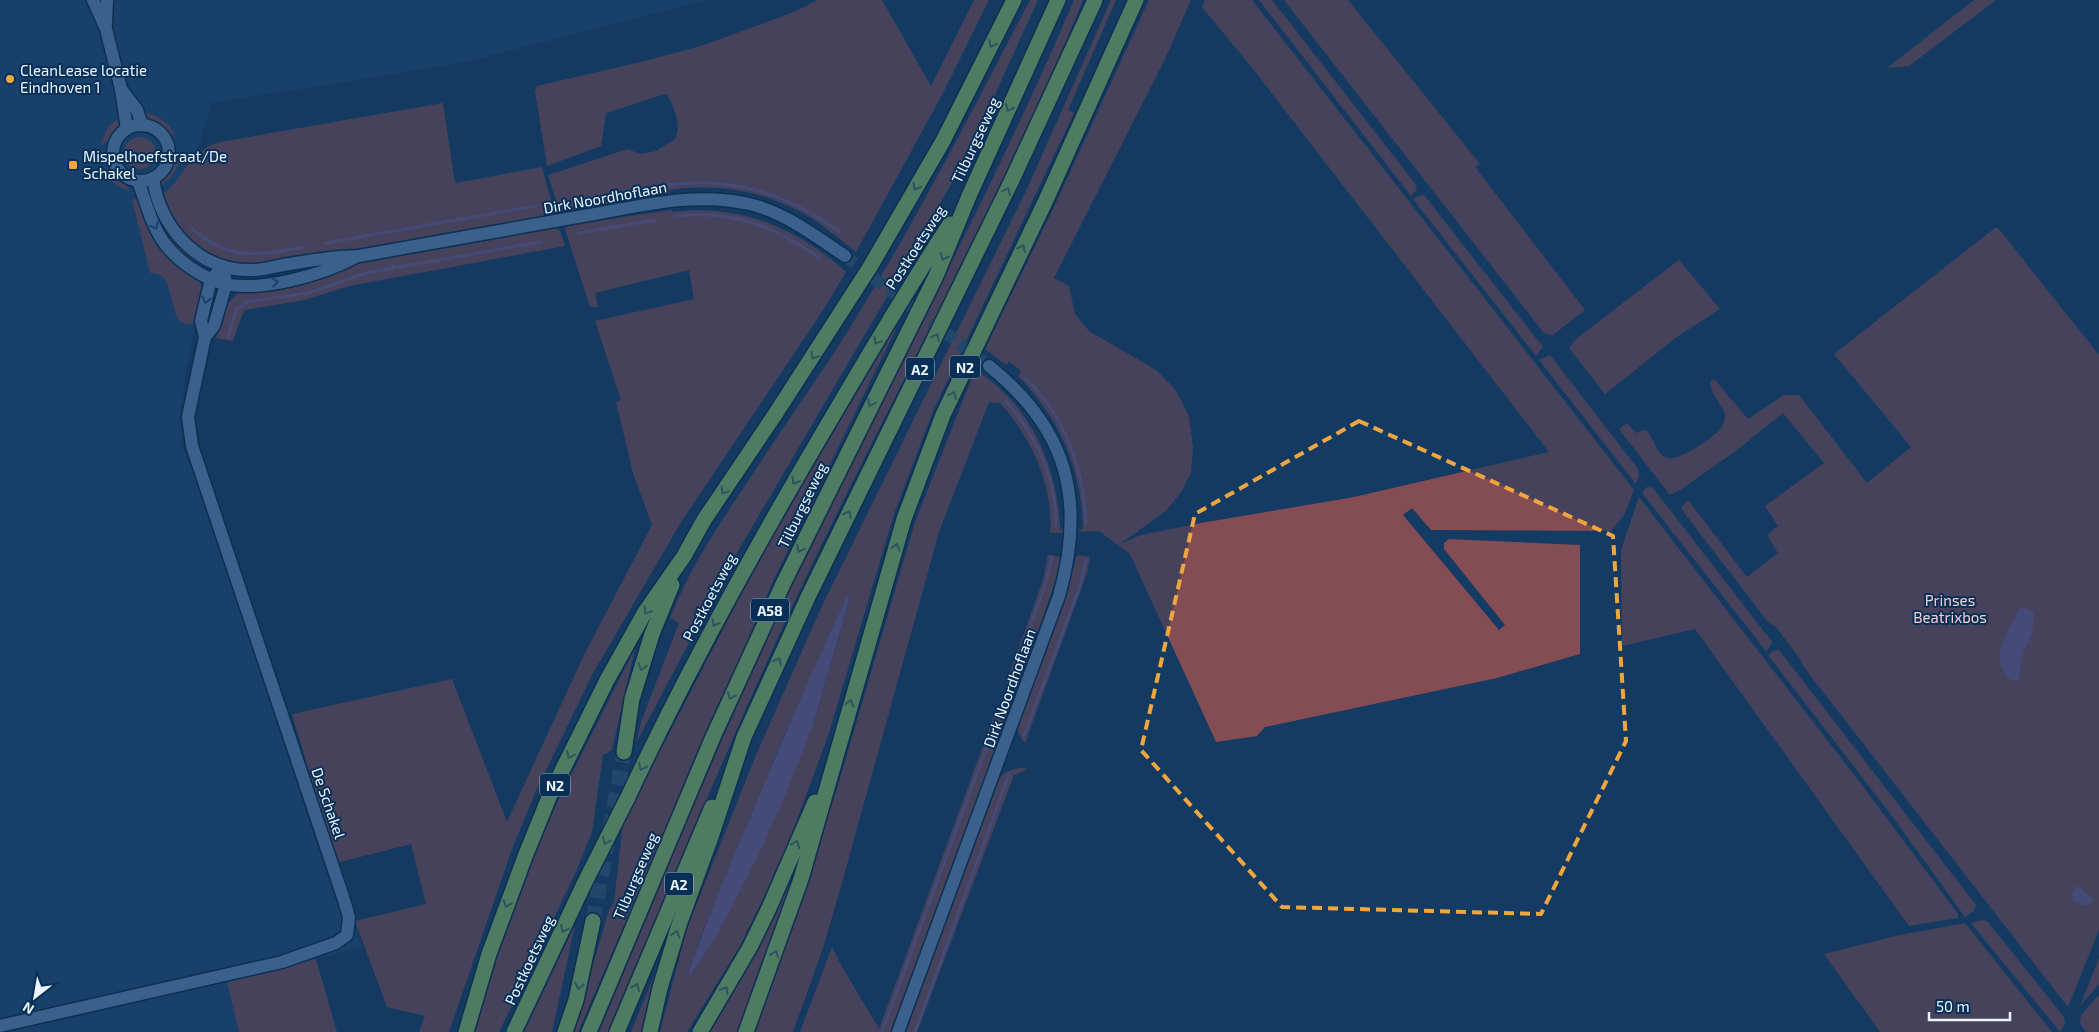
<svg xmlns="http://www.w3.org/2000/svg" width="2099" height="1032" viewBox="0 0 2099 1032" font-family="'Exo 2',sans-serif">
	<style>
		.built { fill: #1b4874 }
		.green { fill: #844c53; fill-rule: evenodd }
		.water { fill: #7f5f92 }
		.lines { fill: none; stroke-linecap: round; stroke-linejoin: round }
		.stream { stroke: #7f5f92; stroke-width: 3 }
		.secondary-tunnel { stroke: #34577a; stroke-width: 12; stroke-dasharray: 12 6; stroke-linecap: butt }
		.highway-tunnel { stroke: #34577a; stroke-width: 15; stroke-dasharray: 15 8; stroke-linecap: butt }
		.secondary-casing { stroke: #04223f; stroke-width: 15 }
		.highway-casing { stroke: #04223f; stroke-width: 18 }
		.secondary { stroke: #6891bf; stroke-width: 12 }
		.highway { stroke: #94cb61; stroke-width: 15 }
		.highway-bridge-casing { stroke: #04223f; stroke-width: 18; stroke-linecap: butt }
		.highway-bridge { stroke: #94cb61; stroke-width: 15 }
		.oneway { stroke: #47765c }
		.oneway2 { stroke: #254d76 }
		.marked { fill: none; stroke: #f0a63e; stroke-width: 4; stroke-dasharray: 10 6; stroke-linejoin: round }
		.poi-dot { fill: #f0a63e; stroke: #083057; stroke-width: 2 }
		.labels { text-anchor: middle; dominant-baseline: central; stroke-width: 4; stroke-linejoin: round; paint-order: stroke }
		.shield { fill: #083057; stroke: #a8bacd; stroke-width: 1 }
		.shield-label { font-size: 14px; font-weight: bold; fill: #ecf5ff }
		.poi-label { font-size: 15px; fill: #ecf5ff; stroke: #083057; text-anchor: start }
		.street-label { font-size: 15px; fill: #ecf5ff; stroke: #083057 }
		.park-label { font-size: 15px; fill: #f6ced2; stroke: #083057 }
	</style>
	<rect width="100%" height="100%" fill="#143b63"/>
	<polygon class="built" points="0,0 706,0 461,63 212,103 189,178 210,254 188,360 180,412 182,445 205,501 362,947 227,982 239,1032 0,1032"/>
	<g class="green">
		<path d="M 818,0 L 882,0 L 931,86 L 974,0 L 989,0 L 943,93 L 856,252 C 842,241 828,229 813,219 C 770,192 718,182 669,190 L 669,194 L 560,214 L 548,175 L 628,149 L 640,154 L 647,153 L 656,151 L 675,139 C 682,125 674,107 667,94 L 665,94 L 606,113 L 601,146 L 547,166 L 535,91 L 537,86 L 645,61 L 704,45 L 794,12 Z"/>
		<path d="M 1030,0 L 1038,0 L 967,156 L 895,283 L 735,556 L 636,743 L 641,722 L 679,623 L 670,618 C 689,570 717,527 746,484 C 774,441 803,399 832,356 C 906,241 967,121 1030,0 Z"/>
		<path d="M 1074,0 L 1083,0 C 1001,203 892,394 799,592 C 731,736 671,885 609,1032 L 599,1032 C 661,883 722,733 791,586 C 884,390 989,200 1074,0 Z"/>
		<path d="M 1111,0 L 1116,0 L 1068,110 L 1074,113 L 933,411 L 894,514 L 828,736 L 782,860 L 740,946 L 687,1032 L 660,1032 L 687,928 L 756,755 L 822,606 L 1027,189 ZM 847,598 L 850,599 L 812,728 L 689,972 L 702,933 L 783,738 Z"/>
		<path d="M 1149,0 L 1191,0 L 1165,59 L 1054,278 L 1069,286 L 1075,314 L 1089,331 L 1156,370 L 1175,389 L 1189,416 L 1193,448 L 1191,473 L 1181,492 L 1167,510 L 1120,544 L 1141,535 L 1201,523 L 1354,497 L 1549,452 L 1253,69 L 1202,7 L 1205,0 L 1252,0 L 1634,490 L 1624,515 L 1611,531 L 1431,530 L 1412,508 L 1403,515 L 1499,630 L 1505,625 L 1444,549 L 1444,543 L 1449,539 L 1580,545 L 1580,654 L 1497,678 L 1265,727 L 1257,736 L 1216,742 L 1130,554 L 1099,531 L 1079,532 L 1079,530 L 1083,529 C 1082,470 1060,418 1018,376 L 1021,371 L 1009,361 L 1006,365 L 985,349 L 1055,205 Z"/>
		<polygon points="1259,0 1272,0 1417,186 1415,192 1411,196"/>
		<polygon points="1284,0 1348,0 1480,164 1475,167 1585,310 1553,335 1544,333"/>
		<polygon points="1974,0 1996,0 1909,66 1887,68"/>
		<path d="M 443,103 L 455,183 L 542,167 L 555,215 L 262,266 L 230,264 L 188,242 L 159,196 C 179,185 179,171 194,159 L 193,158 L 209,146 L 220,142 Z"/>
		<path d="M 143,112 C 157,115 168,121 175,135 C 162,131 151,123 143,112 Z"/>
		<path d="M 120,117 C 118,131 112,139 100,146 L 108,127 Z"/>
		<circle cx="140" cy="153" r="16"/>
		<path d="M 180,152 C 180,169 171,179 158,188 L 160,181 Z"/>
		<path d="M 103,169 L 112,171 L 131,192 C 119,187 108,182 103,169 Z"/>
		<polygon points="1424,195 1543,347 1536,356 1413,199 1418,196"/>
		<path d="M 132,199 L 141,200 L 147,219 L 200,283 L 203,290 L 197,321 C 190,325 185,325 179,320 C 169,306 174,271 150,273 Z"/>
		<polygon points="156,205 198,258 194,265 168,241 151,206"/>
		<path d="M 672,210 L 673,212 C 738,203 798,228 846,272 L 818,318 L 681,522 L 592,675 L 536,791 L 512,849 L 449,1032 L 419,1032 L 425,1016 L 387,1007 L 355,921 L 426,904 L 411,844 L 336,863 L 292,714 L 452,679 L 507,822 L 584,655 L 652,525 L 633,473 L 616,402 L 621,400 L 595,321 L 694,299 L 689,270 L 595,293 L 598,307 L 590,307 L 565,229 L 567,225 Z"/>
		<polygon points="555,227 560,231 565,246 349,286 305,300 245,310 242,315 233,341 216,338 226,305 239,292 312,279 370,260"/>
		<path d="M 1995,228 L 1998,228 L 2099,355 L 2099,930 L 2068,1007 L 1803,666 L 1801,660 L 1776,627 L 1768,622 L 1682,510 L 1682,506 L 1688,500 L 1747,577 L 1778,553 L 1767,535 L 1778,526 L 1765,506 L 1824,463 L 1783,413 L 1733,453 L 1680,490 L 1670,495 L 1619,429 L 1627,423 L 1636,433 L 1644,430 L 1647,431 C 1654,439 1657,456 1668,458 C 1680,461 1714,437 1721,428 C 1724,423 1726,418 1725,413 L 1712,391 L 1710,382 L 1714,379 L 1748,419 L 1784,395 L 1799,395 L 1867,483 L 1911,447 L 1834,354 Z"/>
		<polygon points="1679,260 1720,309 1678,336 1605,394 1569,348 1576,339"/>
		<polygon points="894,327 896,329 774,579 578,1032 573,1032 609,910 614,902 623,823 755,567"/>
		<polygon points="1550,355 1638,469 1639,476 1636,484 1539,360"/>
		<path d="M 975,370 C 1030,403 1058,467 1060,529 L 1063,529 L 1063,533 L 1050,533 C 1054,486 1031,437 1000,403 L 989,402 L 939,532 L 843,879 L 823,948 L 793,1032 L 755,1032 L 760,1012 L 837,789 L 915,522 Z"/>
		<polygon points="1648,487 1653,488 1772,642 1770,647 1766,651 1642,493 1645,488"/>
		<polygon points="1639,497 1865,789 1958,914 1958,918 1909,926 1695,629 1622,646 1621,550"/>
		<polygon points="1048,555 1061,557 1059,570 1019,687 1006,683 1043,580"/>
		<polygon points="1077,555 1090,557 1087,573 1025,743 1019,735 1017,726 1070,581"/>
		<polygon points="635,648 612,750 603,755 592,832 575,874 499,1032 475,1032 496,959 533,856 558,801"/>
		<polygon points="1779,650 1976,905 1974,911 1965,917 1889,812 1768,655 1773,651"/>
		<polygon points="997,708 1009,713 892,1032 800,1032 832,947 842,967 879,1029"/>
		<path d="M 1022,768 L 1028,769 L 1014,775 L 917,1032 L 904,1032 L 997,781 C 1004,772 1010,769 1022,768 Z"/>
		<polygon points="815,812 767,958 737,1032 707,1032"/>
		<polygon points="1983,920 1988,922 2064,1017 2065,1024 2060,1032 1971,923"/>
		<polygon points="1965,923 2052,1032 1880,1032 1824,954 1900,935"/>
		<polygon points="575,925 552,1032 524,1032"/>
		<polygon points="667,944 644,1032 631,1032"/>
		<polygon points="2099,958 2099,984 2080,1006"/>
		<polygon points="316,959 337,1032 239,1032 227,982"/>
		<polygon points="2099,995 2099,1032 2086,1032 2080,1023 2081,1015"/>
	</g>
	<g class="water">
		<path d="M 847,597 L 850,598 L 812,728 L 787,791 L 760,852 L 716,937 L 690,976 L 689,972 C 706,920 728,870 749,820 C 780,745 812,670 847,597 Z"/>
		<path d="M 2026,608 L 2033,612 C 2036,632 2029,637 2023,654 C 2020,663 2021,672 2018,681 C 2013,681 2008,679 2005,674 C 1991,653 2009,629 2019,609 Z"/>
		<polygon points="2076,887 2080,887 2093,900 2092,903 2085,906 2073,901 2072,892"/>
	</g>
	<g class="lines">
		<g class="stream">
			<path d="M 669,185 C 735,177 787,194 840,232"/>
			<polyline points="572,201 647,188"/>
			<path d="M 676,216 C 734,210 773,226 820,258"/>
			<path d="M 192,229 C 233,262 256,255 304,247"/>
			<polyline points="579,233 655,220"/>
			<polyline points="326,243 536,206"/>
			<polyline points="392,265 393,268 541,242"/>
			<polyline points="228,338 236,310 246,302 308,293 366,273 393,268"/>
			<path d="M 1025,378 C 1065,415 1084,470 1086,523"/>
			<path d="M 1006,401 C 1037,437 1056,478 1056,525"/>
			<polyline points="1010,682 1046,583 1052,557"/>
			<polyline points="1024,735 1079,589 1086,560"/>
			<polyline points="882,1032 1001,708"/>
			<polyline points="915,1032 1009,774"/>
		</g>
		<polyline class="secondary-tunnel" points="845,256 989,366"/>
		<polyline class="highway-tunnel" points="593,921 624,752"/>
		<g class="secondary-casing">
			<g id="secondary">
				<polyline points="93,0 106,29 121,89 127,129"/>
				<polyline points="106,24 107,0"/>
				<polyline points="121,89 137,110 142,125"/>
				<circle cx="141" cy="153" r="28"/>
				<path d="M 153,178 C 160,228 199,272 253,270 C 263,270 273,267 283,265 C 308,261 333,256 359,256 C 434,243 508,229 583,216 C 637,207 694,191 749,204 C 784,212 815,236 845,256"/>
				<path d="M 138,181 C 146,202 151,225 165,244 C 179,262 202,278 225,284 C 261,292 322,275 354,258"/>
				<polyline points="205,337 214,326 226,284 225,277"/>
				<polyline points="0,1026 282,962 336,943 347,935 349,917 344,900 192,446 188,417 205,337 201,321 211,279 223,267"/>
				<path d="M 898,1032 L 1059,596 C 1086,501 1068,429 989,366"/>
			</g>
		</g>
		<g class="highway-casing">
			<g id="highway">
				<polyline points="624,752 632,699 652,634 672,585"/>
				<path d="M 628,797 C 685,675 750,557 818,441 C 861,368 903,295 950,224"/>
				<polyline points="466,1032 489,954 526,854 550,795 607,680 645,612 684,556 704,520 776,413 870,267 943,141 1014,0"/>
				<polyline points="514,1032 584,884"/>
				<polyline points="565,1032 576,1000 593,921"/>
				<polyline points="589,1032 713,737 783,584 936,276 969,196 1058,0"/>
				<polyline points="617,1032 712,807"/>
				<polyline points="650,1032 660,988 679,925 711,837 744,737 808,597 1011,182 1095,0"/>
				<polyline points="700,1032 750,947 769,908 815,802"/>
				<polyline points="746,1032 801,879 904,519 943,415 1046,200 1136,0"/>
			</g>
		</g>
		<use href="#secondary" class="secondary"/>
		<use href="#highway" class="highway"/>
		<g class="highway-bridge-casing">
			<polyline id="highway-bridge" points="584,884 628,797"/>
		</g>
		<use href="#highway-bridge" class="highway-bridge"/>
	</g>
	<defs><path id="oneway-chevron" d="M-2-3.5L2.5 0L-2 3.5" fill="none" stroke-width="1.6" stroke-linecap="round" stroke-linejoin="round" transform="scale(1.25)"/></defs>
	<g class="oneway">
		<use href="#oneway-chevron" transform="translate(992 44) rotate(117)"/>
		<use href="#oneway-chevron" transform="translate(1009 108) rotate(115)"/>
		<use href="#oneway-chevron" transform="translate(916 187) rotate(120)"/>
		<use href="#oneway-chevron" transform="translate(1007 191) rotate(-64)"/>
		<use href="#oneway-chevron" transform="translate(1022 248) rotate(-64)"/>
		<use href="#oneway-chevron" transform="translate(944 257) rotate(112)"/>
		<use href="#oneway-chevron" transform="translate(936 337) rotate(-63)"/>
		<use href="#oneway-chevron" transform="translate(877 341) rotate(121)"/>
		<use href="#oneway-chevron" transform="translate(814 356) rotate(123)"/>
		<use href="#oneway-chevron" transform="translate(953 395) rotate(-65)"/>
		<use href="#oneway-chevron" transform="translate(871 403) rotate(116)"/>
		<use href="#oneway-chevron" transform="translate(795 481) rotate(120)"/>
		<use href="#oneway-chevron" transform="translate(724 491) rotate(124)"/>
		<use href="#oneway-chevron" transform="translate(848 514) rotate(-64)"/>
		<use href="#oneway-chevron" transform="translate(896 547) rotate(-74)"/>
		<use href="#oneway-chevron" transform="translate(800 549) rotate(116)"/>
		<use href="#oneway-chevron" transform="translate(647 611) rotate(123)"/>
		<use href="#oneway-chevron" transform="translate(715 623) rotate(118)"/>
		<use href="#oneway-chevron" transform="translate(778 661) rotate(-65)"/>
		<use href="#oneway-chevron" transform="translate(642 667) rotate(107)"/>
		<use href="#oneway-chevron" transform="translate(731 696) rotate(114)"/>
		<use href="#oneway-chevron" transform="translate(850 703) rotate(-74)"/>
		<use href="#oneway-chevron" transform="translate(570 755) rotate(116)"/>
		<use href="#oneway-chevron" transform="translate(642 767) rotate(115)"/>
		<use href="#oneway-chevron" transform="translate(606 841) rotate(116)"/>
		<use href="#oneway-chevron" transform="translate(796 844) rotate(-66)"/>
		<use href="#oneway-chevron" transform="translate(507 904) rotate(110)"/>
		<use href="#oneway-chevron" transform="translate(564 929) rotate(115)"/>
		<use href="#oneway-chevron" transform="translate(676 934) rotate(-73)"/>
		<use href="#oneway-chevron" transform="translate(775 954) rotate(-71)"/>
		<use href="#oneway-chevron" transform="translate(579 986) rotate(102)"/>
		<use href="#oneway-chevron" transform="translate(636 987) rotate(-67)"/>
		<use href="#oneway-chevron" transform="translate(725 990) rotate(-60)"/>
	</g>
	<g class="oneway2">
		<use href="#oneway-chevron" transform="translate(155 226) rotate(63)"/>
		<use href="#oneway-chevron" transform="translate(275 282) rotate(-8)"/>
		<use href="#oneway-chevron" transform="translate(206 300) rotate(104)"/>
	</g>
	<path d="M0 0H2099V1032H0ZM 1359,421 L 1613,536 L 1626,741 L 1541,914 L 1282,907 L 1141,750 L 1195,514 Z" fill="#143b63" fill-opacity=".55" fill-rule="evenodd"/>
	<path class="marked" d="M 1359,421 L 1613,536 L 1626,741 L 1541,914 L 1282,907 L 1141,750 L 1195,514 Z"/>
	<g class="poi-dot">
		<circle cx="10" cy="79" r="5"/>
		<rect x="68" y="160" width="10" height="10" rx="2.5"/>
	</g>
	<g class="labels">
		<g class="shield">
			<rect x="950" y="355.5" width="30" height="23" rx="4"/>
			<rect x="906" y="357.5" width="28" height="23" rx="4"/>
			<rect x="751" y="598.5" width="38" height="23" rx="4"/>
			<rect x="540" y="773.5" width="30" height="23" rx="4"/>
			<rect x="665" y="872.5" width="28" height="23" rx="4"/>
		</g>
		<g class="shield-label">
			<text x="965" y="367">N2</text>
			<text x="920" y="369">A2</text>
			<text x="770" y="610">A58</text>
			<text x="555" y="785">N2</text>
			<text x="679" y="884">A2</text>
		</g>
		<g class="poi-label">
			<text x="20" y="70">CleanLease locatie<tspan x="20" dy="17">Eindhoven 1</tspan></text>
			<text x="83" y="156">Mispelhoefstraat/De<tspan x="83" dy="17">Schakel</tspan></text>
		</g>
		<g class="street-label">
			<text transform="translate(975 140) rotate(-65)">Tilburgseweg</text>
			<text transform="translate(605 197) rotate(-10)">Dirk Noordhoflaan</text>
			<text transform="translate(915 247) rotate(-57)">Postkoetsweg</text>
			<text transform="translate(802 505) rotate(-64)">Tilburgseweg</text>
			<text transform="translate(709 597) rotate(-62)">Postkoetsweg</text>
			<text transform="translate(1009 688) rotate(-70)">Dirk Noordhoflaan</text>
			<text transform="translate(329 803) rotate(71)">De Schakel</text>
			<text transform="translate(635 876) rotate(-67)">Tilburgseweg</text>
			<text transform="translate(529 960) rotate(-65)">Postkoetsweg</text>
		</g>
		<g class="park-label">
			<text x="1950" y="600">Prinses<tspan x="1950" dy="17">Beatrixbos</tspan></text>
		</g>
	</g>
	<g transform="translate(35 997) rotate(211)" stroke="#083057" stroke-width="4" paint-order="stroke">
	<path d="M0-4L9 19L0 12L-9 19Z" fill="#ecf5ff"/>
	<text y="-8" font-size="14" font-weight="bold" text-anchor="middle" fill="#ecf5ff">N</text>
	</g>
	<path d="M1929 1012v8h81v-8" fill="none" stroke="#ecf5ff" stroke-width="2.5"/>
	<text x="1936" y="1012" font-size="15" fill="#ecf5ff" stroke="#083057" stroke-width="4" paint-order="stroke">50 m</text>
</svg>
